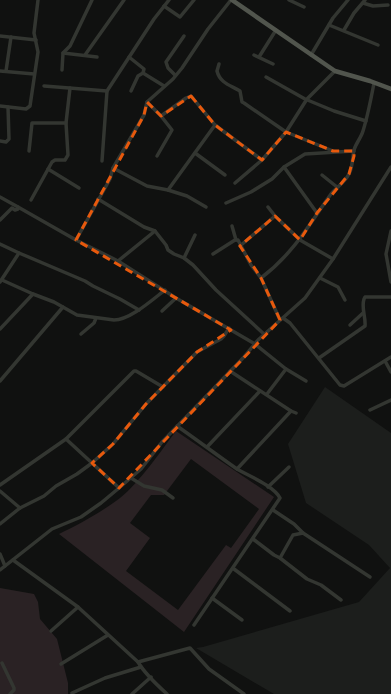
<svg xmlns="http://www.w3.org/2000/svg" width="391" height="694" viewBox="0 0 391 694" font-family="'Space Grotesk',sans-serif">
	<style>
		.built { fill: #1c1e1c }
		.green { fill: #2a2224; fill-rule: evenodd }
		.lines { fill: none; stroke-linecap: round; stroke-linejoin: round }
		.minor { stroke: #333631; stroke-width: 3.5 }
		.major { stroke: #51554d; stroke-width: 4.5 }
		.marked { fill: none; stroke: #e8590c; stroke-width: 3; stroke-dasharray: 8 5; stroke-linejoin: round }
	</style>
	<rect width="100%" height="100%" fill="#101110"/>
	<polygon class="built" points="325,387 391,433 391,694 274,694 196,648 203,647 359,602 390,568 369,545 306,503 288,444"/>
	<g class="green">
		<path d="M 176,431 L 274,497 L 184,632 L 59,534 C 78,525 103,511 120,498 C 139,483 161,451 176,431 ZM 191,459 L 259,509 L 231,548 L 226,545 L 178,610 L 126,571 L 150,538 L 130,523 L 151,495 L 164,495 Z"/>
		<polygon points="0,588 34,594 38,602 40,619 57,639 68,683 68,694 0,694"/>
	</g>
	<g class="lines">
		<g class="minor">
			<polyline points="289,0 304,7"/>
			<polyline points="363,3 373,6 388,5"/>
			<polyline points="164,6 180,17 194,0"/>
			<polyline points="329,25 378,45"/>
			<polyline points="344,30 354,13 365,0"/>
			<polyline points="0,36 36,40"/>
			<polyline points="63,53 97,57"/>
			<polyline points="85,55 124,0"/>
			<polyline points="254,55 273,64"/>
			<polyline points="311,55 333,18 348,0"/>
			<polyline points="129,57 144,69 143,73 164,86"/>
			<polyline points="259,57 276,30"/>
			<path d="M 219,64 L 217,71 C 220,83 230,85 240,91 L 242,102 L 244,103 L 286,132 L 333,151"/>
			<polyline points="62,70 63,53 70,46 92,0"/>
			<polyline points="0,71 34,74"/>
			<polyline points="6,71 11,37"/>
			<polyline points="175,75 168,68 166,62 184,36"/>
			<polyline points="266,77 305,99 334,111 366,121"/>
			<polyline points="44,86 107,91"/>
			<polyline points="131,91 138,76 143,73"/>
			<polyline points="147,102 161,116 172,130 157,156"/>
			<polyline points="0,106 26,109 30,106 38,52 34,33 38,0"/>
			<polyline points="161,116 186,98 191,96 215,125 262,160"/>
			<polyline points="0,141 6,142 9,139 8,107"/>
			<polyline points="29,151 32,123 66,123"/>
			<polyline points="195,153 225,175"/>
			<polyline points="102,161 107,91 154,19 169,0"/>
			<polyline points="284,167 317,213"/>
			<polyline points="113,168 147,186 168,190 187,196 206,207"/>
			<polyline points="48,169 79,188"/>
			<polyline points="322,175 337,187"/>
			<polyline points="235,183 262,160 286,132 307,99 335,71"/>
			<polyline points="168,190 215,125"/>
			<polyline points="0,197 18,207 76,240 118,261 176,298 255,344 286,369 267,394"/>
			<polyline points="98,199 144,227 155,231 166,245 168,250 174,254 184,258 193,265 216,290 265,335"/>
			<polyline points="31,200 52,162 55,160 65,160 68,155 66,123 70,88"/>
			<polyline points="226,203 251,192 272,179 284,167 305,154 354,151"/>
			<polyline points="275,216 300,240 333,259"/>
			<polyline points="0,220 12,208 15,210 18,209 18,207"/>
			<polyline points="232,226 236,240"/>
			<polyline points="391,231 386,254 391,282"/>
			<polyline points="76,240 110,179 113,168 144,115 147,102 173,79 182,68 208,29 231,0"/>
			<polyline points="0,244 19,253 85,281 93,286 120,299 139,310"/>
			<polyline points="240,246 275,216 268,207"/>
			<polyline points="213,254 235,240 238,240 251,265 261,278 280,320"/>
			<polyline points="184,258 195,235"/>
			<polyline points="118,261 155,231"/>
			<path d="M 261,278 C 293,254 308,226 331,194 C 337,187 345,182 349,174 C 353,167 352,158 354,150 C 356,143 361,138 363,131 C 368,115 371,99 374,83"/>
			<polyline points="320,278 338,287 345,300"/>
			<path d="M 2,280 L 33,294 L 54,302 L 77,315 L 114,320 C 130,320 152,300 165,290"/>
			<polyline points="0,282 19,253"/>
			<polyline points="162,311 176,298"/>
			<polyline points="283,318 290,323 340,385 344,386 391,357"/>
			<polyline points="350,325 363,313"/>
			<polyline points="0,329 33,294"/>
			<polyline points="81,334 94,323 96,318"/>
			<path d="M 319,358 L 365,326 C 366,317 361,308 364,299 L 365,297 L 391,297"/>
			<polyline points="385,361 391,372"/>
			<polyline points="286,369 306,381"/>
			<polyline points="230,371 291,411 296,413"/>
			<polyline points="0,381 63,307"/>
			<polyline points="370,410 391,400"/>
			<path d="M 177,426 C 197,440 217,455 237,469 C 249,476 274,486 280,498 L 194,625"/>
			<polyline points="66,439 119,488"/>
			<polyline points="207,447 260,391"/>
			<polyline points="237,469 291,411"/>
			<polyline points="131,478 144,486 162,490 173,498"/>
			<polyline points="0,485 66,439 134,371 136,371 163,387"/>
			<polyline points="268,487 289,467"/>
			<polyline points="0,491 20,508"/>
			<polyline points="273,510 294,524 303,533"/>
			<polyline points="0,524 20,508 44,496 56,486 77,474 92,463 113,444 146,404 197,352 221,339 224,336 229,328"/>
			<polyline points="253,539 274,555 280,558 307,579 321,585 341,600"/>
			<polyline points="0,554 5,566"/>
			<polyline points="280,558 293,535 303,533 370,577"/>
			<path d="M 13,560 L 78,607 L 138,662 C 145,674 157,685 167,694"/>
			<polyline points="234,569 290,611"/>
			<polyline points="0,570 52,529 81,517 101,503 119,488 141,469 162,442 243,358 258,340 305,298 333,259 391,167"/>
			<polyline points="212,598 242,620"/>
			<polyline points="51,631 78,607"/>
			<polyline points="138,662 190,648 209,669 244,694"/>
			<polyline points="2,663 14,688 14,690 10,694"/>
			<polyline points="61,664 108,635"/>
			<polyline points="72,693 105,678 141,667"/>
			<polyline points="132,694 151,677"/>
		</g>
		<polyline class="major" points="232,0 335,71 370,81 391,89"/>
	</g>
	<path class="marked" d="M 191,96 L 215,125 L 262,160 L 286,132 L 333,151 L 354,151 L 354,156 L 349,174 L 317,213 L 300,240 L 275,216 L 240,246 L 261,278 L 280,320 L 119,488 L 92,463 L 113,444 L 146,404 L 197,352 L 231,330 L 76,240 L 144,115 L 147,102 L 161,116 Z"/>
</svg>
